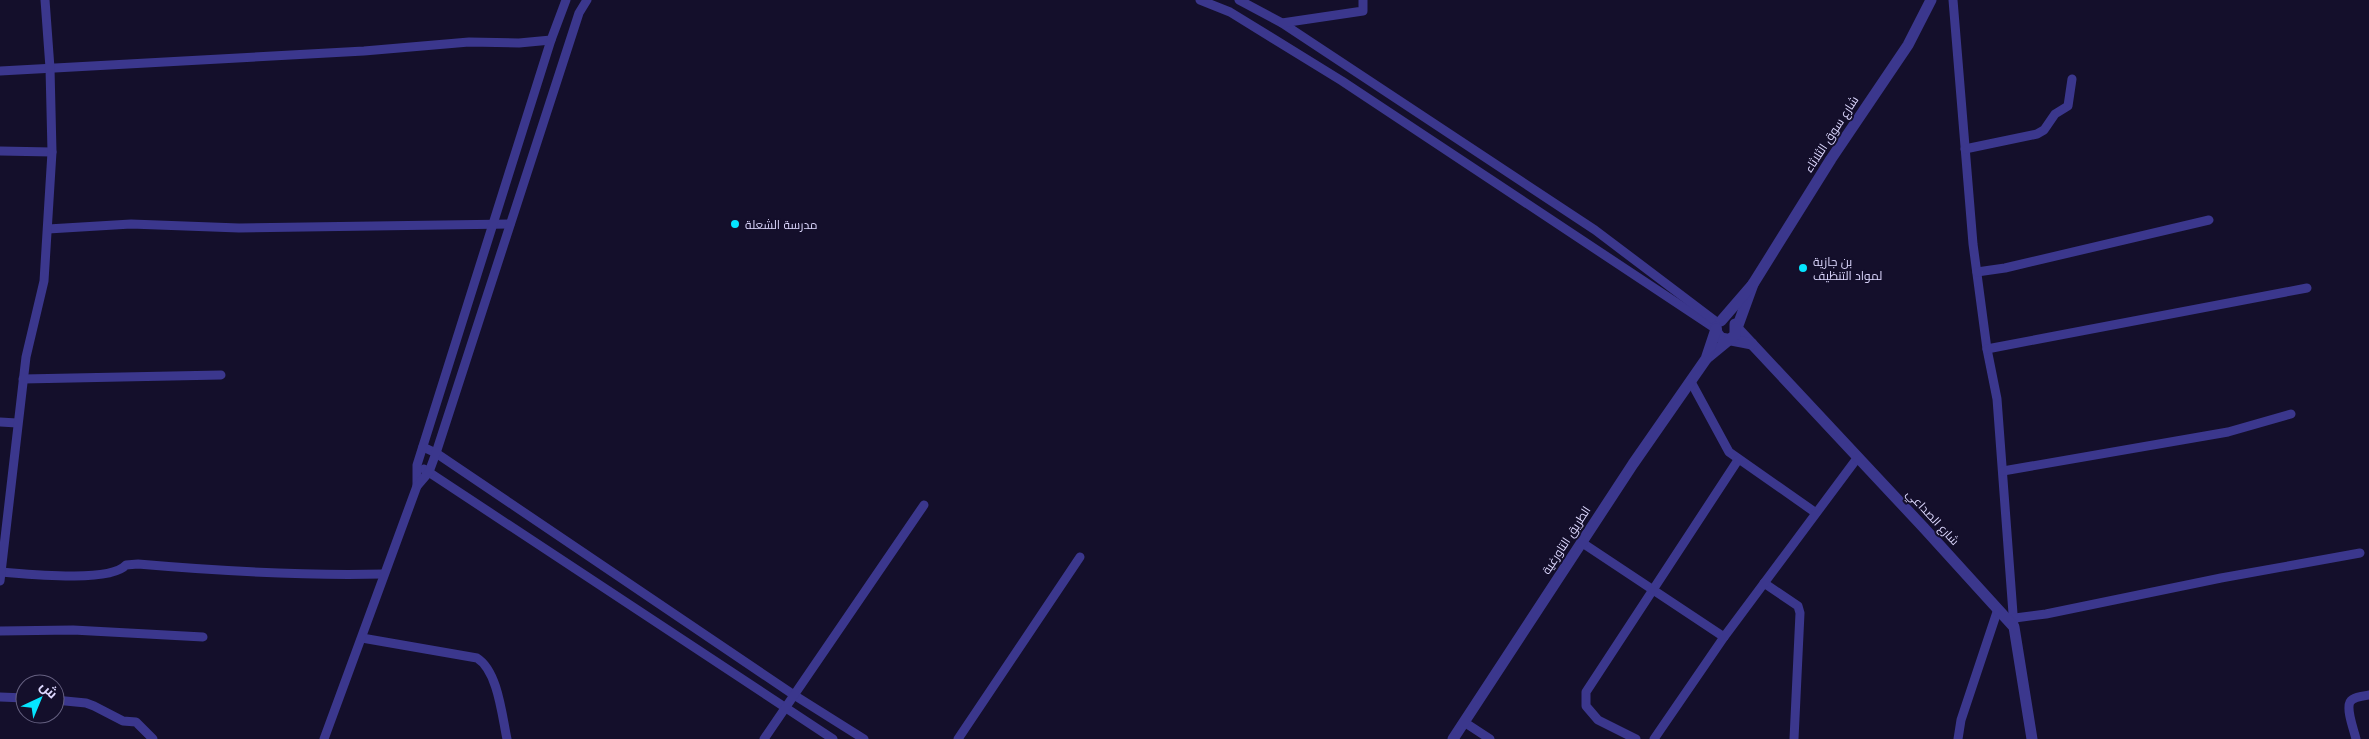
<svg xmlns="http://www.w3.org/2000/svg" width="2369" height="739" viewBox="0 0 2369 739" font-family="Quicksand,Cairo,sans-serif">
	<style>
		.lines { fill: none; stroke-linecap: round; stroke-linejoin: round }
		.minor { stroke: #3b378d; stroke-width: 9 }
		.tertiary { stroke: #3b378d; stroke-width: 11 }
		.poi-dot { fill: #05e5ff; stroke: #140f2b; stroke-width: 2 }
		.labels { text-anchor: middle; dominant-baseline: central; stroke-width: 4; stroke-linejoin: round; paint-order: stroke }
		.street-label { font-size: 12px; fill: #ded9ff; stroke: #140f2b }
		.poi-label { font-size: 12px; fill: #ded9ff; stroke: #140f2b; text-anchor: start }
	</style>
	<rect width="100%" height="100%" fill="#140f2b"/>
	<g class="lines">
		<g class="minor">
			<polyline points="1200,0 1230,12 1342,81 1716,329"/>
			<polyline points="1239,0 1282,23 1595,230 1718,323"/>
			<polyline points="1953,0 1973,244 1987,349 1997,399 2014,627"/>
			<polyline points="1282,23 1363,11 1363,0"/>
			<polyline points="0,71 364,51 469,42 519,43 551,40"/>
			<polyline points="1965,149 2037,134 2044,130 2055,114 2068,106 2072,79"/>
			<polyline points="0,151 52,152"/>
			<polyline points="48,229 131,224 239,228 510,224"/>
			<polyline points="1977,272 2005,268 2209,220"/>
			<polyline points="1987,349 2307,288"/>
			<polyline points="23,379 221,375"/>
			<polyline points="1691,382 1729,452 1816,513"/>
			<polyline points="0,422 17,423"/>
			<polyline points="423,447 436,453 794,695 864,739"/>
			<polyline points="424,469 833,739"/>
			<polyline points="2003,471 2228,432 2291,414"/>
			<polyline points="417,486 417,465 551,40 566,0"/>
			<polyline points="1581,542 1724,637"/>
			<path d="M 1,572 C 27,574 110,583 126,565 L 138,564 C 219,571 301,576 383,574"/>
			<polyline points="0,581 26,357 44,281 52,152 50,68 45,0"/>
			<polyline points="1764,583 1798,606 1800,613 1794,739"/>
			<polyline points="2015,618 2046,614 2221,578 2360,553"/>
			<polyline points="0,631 73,630 203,637"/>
			<path d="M 362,638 L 477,658 C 498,671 502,716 507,739"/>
			<polyline points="0,697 25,698"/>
			<polyline points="55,700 86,703 94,706 123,721 136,722 153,739"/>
			<polyline points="1464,722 1490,739"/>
			<polyline points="324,739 417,486 429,472 436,453 579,13 587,0"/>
			<polyline points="764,739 924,505"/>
			<polyline points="958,739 1080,557"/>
			<polyline points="1636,739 1598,720 1586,706 1586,692 1738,460"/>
			<polyline points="1654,739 1724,637 1858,457"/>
			<polyline points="1958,739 1961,720 1998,609"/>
			<path d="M 2356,739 C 2354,730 2346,710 2350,702 C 2353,697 2363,696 2369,695"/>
		</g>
		<g class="tertiary">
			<polyline points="1753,284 1737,328 1924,528 2014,627 2032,739"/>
			<polyline points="1721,321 1753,284 1831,159 1908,45 1931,0"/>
			<polyline points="1716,327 1717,333 1721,338 1752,344"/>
			<polyline points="1707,358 1735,335 1735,324"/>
			<polyline points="1453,739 1633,464 1706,359 1716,329"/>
		</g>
	</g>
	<g class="poi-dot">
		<circle cx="735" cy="224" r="5"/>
		<circle cx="1803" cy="268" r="5"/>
	</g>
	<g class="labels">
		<g class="street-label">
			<text transform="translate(1831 134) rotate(-57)">شارع سوق الثلاثاء</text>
			<text transform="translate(1933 517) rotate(47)">شارع الصداعي</text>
			<text transform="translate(1566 540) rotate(-57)">الطريق التاورغية</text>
		</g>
		<g class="poi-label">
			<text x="745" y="224">مدرسة الشعلة</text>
			<text x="1813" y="261">بن جازية<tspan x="1813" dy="14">لمواد التنظيف</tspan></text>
		</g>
	</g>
	<g transform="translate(40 699) rotate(44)"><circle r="24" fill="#140f2b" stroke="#656080"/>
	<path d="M0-4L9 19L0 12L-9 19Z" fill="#05e5ff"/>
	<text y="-8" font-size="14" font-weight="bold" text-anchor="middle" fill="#ded9ff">ش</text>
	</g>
</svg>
